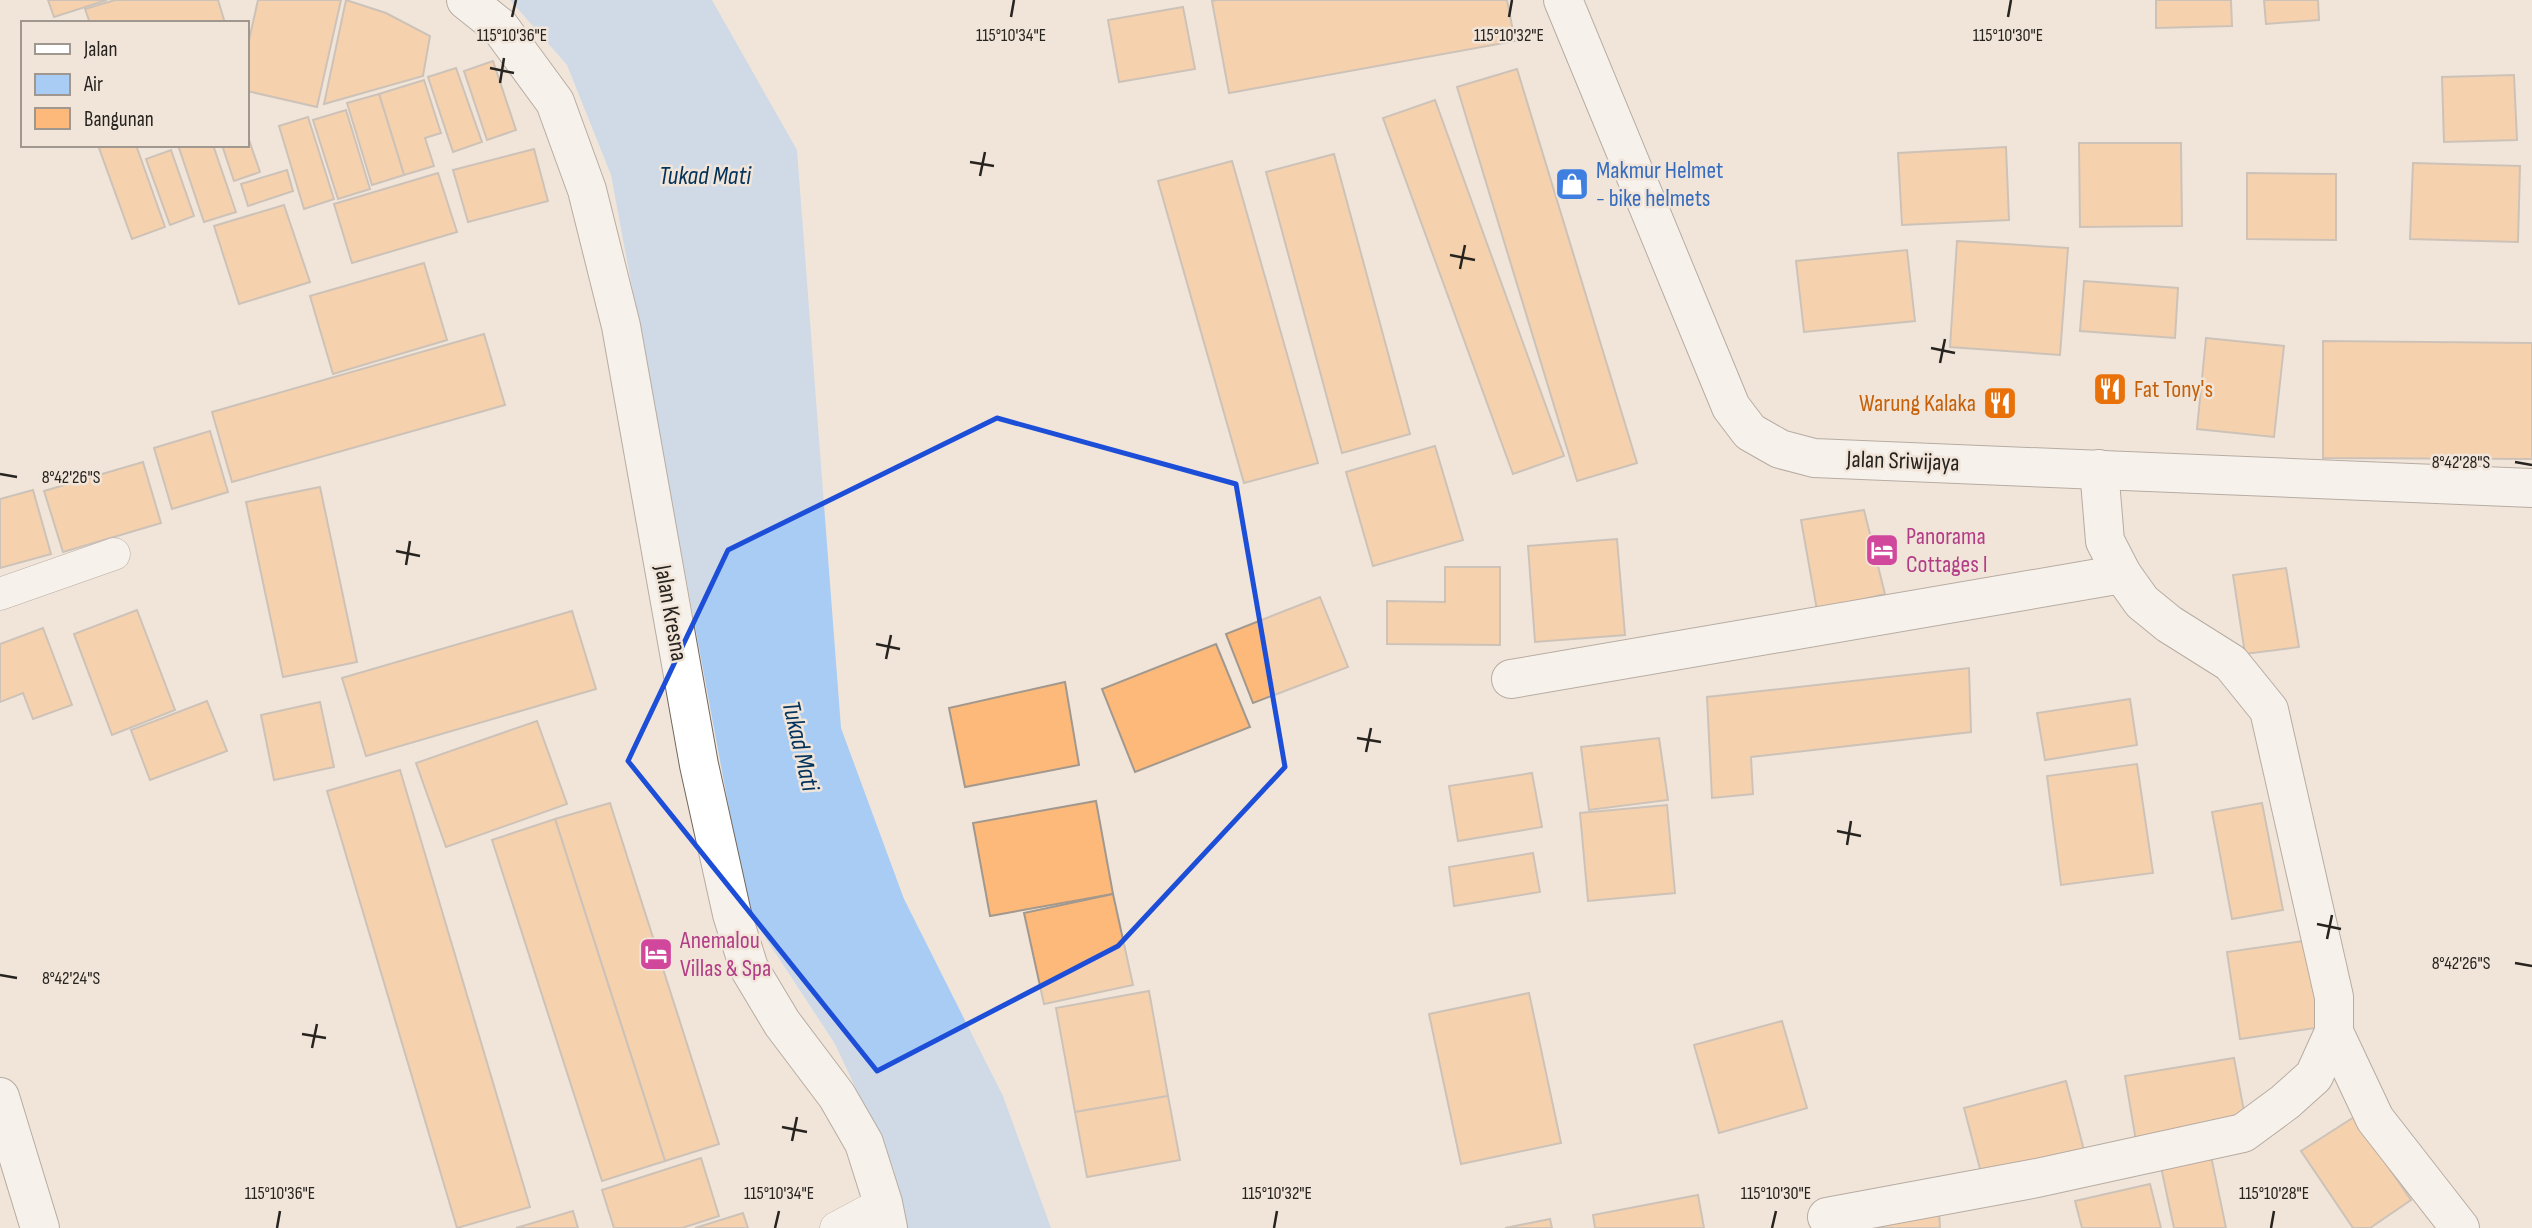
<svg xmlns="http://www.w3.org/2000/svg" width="2532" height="1228" viewBox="0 0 2532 1228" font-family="'Sofia Sans Condensed',sans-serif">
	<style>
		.water { fill: #a8ccf3 }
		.building { fill: #fcb979; stroke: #a3988e; stroke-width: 2 }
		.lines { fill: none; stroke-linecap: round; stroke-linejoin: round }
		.service-casing { stroke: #71675e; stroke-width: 33 }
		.minor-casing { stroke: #71675e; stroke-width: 40 }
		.tertiary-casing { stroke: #71675e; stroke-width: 40 }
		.service { stroke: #fff; stroke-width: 32 }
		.minor { stroke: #fff; stroke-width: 38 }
		.tertiary { stroke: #fff; stroke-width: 38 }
		.marked { fill: none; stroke: #1d4ed8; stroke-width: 5; stroke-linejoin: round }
		.ticks { fill: none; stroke: #27231f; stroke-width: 2.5 }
		.labels { text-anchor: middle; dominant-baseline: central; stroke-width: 5; stroke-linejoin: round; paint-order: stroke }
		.shop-label { font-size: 24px; fill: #366cbe; stroke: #f1e5da; text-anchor: start }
		.food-label { font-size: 24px; fill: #c56008; stroke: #f1e5da; text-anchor: start }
		.street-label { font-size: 24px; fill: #27231f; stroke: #f1e5da }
		.hotel-label { font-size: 24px; fill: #b23c85; stroke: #f1e5da; text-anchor: start }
		.water-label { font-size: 26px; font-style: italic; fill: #03325a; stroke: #f1e5da }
		.ticks-label { font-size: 18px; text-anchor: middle; fill: #27231f; stroke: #f1e5da; stroke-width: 5; stroke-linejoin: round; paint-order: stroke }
	</style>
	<rect width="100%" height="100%" fill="#f1e5da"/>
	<polygon class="water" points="510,0 712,0 797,150 841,728 904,899 1003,1096 1051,1228 904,1228 894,1170 835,1044 748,911 611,175 567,65"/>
	<g class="building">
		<polygon points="48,0 107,0 54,17"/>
		<polygon points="115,0 218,0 225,23 90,23 85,9"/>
		<polygon points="258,0 341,0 317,107 247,91 247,49"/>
		<polygon points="346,0 386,13 430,36 423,76 324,104"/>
		<polygon points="1218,0 1507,0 1515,41 1229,93 1212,1"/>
		<polygon points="2156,0 2231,0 2232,26 2156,28"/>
		<polygon points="2264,0 2318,0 2319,20 2266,24"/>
		<polygon points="1183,7 1195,69 1119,82 1108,20"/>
		<polygon points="493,61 516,130 487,140 464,71"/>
		<polygon points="456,68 482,142 453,152 428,77"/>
		<polygon points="1517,69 1637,463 1577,481 1457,87"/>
		<polygon points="2514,75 2517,140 2444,142 2442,77"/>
		<polygon points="424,80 441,133 425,138 434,166 404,175 379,94"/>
		<polygon points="379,94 404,175 372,185 347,103"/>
		<polygon points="1435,100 1564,456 1513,474 1383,118"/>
		<polygon points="346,110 370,189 338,199 313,120"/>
		<polygon points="308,117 334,199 304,209 279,126"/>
		<polygon points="247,134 260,172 234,181 222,145 247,145"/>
		<polygon points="2079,143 2181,143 2182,226 2080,227"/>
		<polygon points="107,145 136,145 165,227 132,239 99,148"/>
		<polygon points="178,145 213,145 236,212 204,222"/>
		<polygon points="2006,147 2009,220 1902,225 1898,153"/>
		<polygon points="534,149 548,201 468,222 453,170"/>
		<polygon points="171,150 194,216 170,225 146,159"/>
		<polygon points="1334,154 1410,434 1342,453 1266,172"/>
		<polygon points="1232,161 1318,463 1244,483 1158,181"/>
		<polygon points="2413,163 2520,166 2518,242 2410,239"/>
		<polygon points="287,170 293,191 248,206 241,184"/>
		<polygon points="438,173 457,232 352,263 334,204"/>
		<polygon points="2247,173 2336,174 2336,240 2247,239"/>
		<polygon points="284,205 310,282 239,304 214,226"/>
		<polygon points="1957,241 2068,248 2060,355 1950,347"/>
		<polygon points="1907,250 1915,321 1804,332 1796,261"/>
		<polygon points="424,263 447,340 333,374 310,296"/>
		<polygon points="2084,281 2178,288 2175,338 2080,331"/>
		<polygon points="484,334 505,405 232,482 212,412"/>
		<polygon points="2206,338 2284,346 2274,437 2197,429"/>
		<polygon points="2323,341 2532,343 2532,459 2323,458"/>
		<polygon points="210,431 228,492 172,509 154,448"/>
		<polygon points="1435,446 1463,540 1373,566 1346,472"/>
		<polygon points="143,462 161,523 63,552 44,491"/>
		<polygon points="320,487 357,662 283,677 246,502"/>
		<polygon points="33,490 51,554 0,568 0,499"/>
		<polygon points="1864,510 1885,594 1817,610 1801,520"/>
		<polygon points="1617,539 1625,635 1535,642 1528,546"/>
		<polygon points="1445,567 1500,567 1500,645 1387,644 1387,601 1445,602"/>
		<polygon points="2286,568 2299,647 2245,654 2233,575"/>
		<polygon points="1320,597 1348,667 1253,703 1226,634"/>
		<polygon points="137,610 175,710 112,735 74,634"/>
		<polygon points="572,611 596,689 366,756 342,678"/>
		<polygon points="43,628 72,705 33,719 23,693 0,702 0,644"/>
		<polygon points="1216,644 1250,727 1135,772 1102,689"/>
		<polygon points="1969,668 1971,732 1751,757 1753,794 1712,798 1707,697"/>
		<polygon points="1065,682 1079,765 965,787 949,708"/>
		<polygon points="2130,699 2137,745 2045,760 2037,713"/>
		<polygon points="207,701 227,751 150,780 131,730"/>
		<polygon points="320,702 334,767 274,780 261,715"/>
		<polygon points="537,721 567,804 446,847 416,763"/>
		<polygon points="1659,738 1668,800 1589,810 1581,747"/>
		<polygon points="2137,764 2153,873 2061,885 2047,776"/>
		<polygon points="400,770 530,1207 457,1228 327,791"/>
		<polygon points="1532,773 1542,827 1458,841 1449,786"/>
		<polygon points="1096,801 1113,894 990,916 973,823"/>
		<polygon points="610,803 719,1144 665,1161 555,819"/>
		<polygon points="2262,803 2283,910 2232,919 2212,812"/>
		<polygon points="1667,805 1675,893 1588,901 1580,813"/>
		<polygon points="555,819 665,1161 602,1181 492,840"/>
		<polygon points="1533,853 1540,892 1454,906 1449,867"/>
		<polygon points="1113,894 1133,985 1044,1004 1024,913"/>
		<polygon points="2317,939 2329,1026 2240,1039 2227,952"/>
		<polygon points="1149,991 1168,1096 1075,1112 1056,1008"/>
		<polygon points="1529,993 1561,1143 1461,1164 1429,1014"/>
		<polygon points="1782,1021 1807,1108 1719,1133 1694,1045"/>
		<polygon points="2234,1058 2246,1122 2136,1141 2125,1076"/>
		<polygon points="2066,1081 2086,1158 1984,1184 1964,1108"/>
		<polygon points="1168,1096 1180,1160 1087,1177 1075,1112"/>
		<polygon points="2354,1117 2411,1200 2370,1228 2353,1228 2301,1151"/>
		<polygon points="2211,1156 2226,1228 2174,1228 2161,1167"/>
		<polygon points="701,1158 719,1216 682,1228 614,1228 602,1190"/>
		<polygon points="2150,1184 2161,1228 2082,1228 2075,1201"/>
		<polygon points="1698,1195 1704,1228 1595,1228 1593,1215"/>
		<polygon points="573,1211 578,1228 516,1228"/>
		<polygon points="1939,1212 1940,1228 1844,1228"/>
		<polygon points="743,1213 748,1228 695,1228"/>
		<polygon points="1550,1219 1552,1228 1505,1228"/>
	</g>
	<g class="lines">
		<g class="service-casing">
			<g id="service">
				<polyline points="0,594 114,554"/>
				<polyline points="836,1228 883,1203"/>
			</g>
		</g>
		<g class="minor-casing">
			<g id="minor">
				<polyline points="466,0 500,27 555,102 587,190 621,326 699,765 732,914 749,968 782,1023 837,1096 864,1143 883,1203 888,1228"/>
				<polyline points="1511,679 2122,574"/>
				<polyline points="2334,1032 2375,1119 2460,1228"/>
				<polyline points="0,1097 40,1228"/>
				<polyline points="1827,1217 2037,1178 2243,1133 2285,1102 2314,1076 2334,1032 2334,997 2269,710 2231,663 2169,624 2142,602 2122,574 2105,541 2099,469"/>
			</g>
		</g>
		<g class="tertiary-casing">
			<polyline id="tertiary" points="1563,0 1731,407 1750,432 1780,449 1814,458 2532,488"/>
		</g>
		<use href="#service" class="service"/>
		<use href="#minor" class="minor"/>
		<use href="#tertiary" class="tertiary"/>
	</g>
	<path d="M0 0H2532V1228H0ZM 997,418 L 1236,484 L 1285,767 L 1118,946 L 877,1071 L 628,761 L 728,550 Z" fill="#f1e5da" fill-opacity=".55" fill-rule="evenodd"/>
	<path class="marked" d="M 997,418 L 1236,484 L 1285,767 L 1118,946 L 877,1071 L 628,761 L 728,550 Z"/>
	<path class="ticks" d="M 512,17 L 516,0M 1011,17 L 1014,0M 1509,17 L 1512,0M 2008,17 L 2011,0M 490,68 L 514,73M 500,83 L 504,58M 970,162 L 994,166M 980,176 L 985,152M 1450,255 L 1475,260M 1460,269 L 1465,245M 1931,348 L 1955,353M 1940,363 L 1945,339M 2515,462 L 2532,465M 0,474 L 17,477M 396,551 L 420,556M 406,565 L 410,541M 876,644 L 900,649M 886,659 L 891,635M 1357,738 L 1381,742M 1366,752 L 1371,728M 1837,831 L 1861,836M 1847,845 L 1851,821M 2317,924 L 2341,929M 2327,939 L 2332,915M 2515,963 L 2532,966M 0,975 L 17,978M 302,1034 L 326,1038M 312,1048 L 317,1024M 782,1127 L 807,1132M 792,1141 L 797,1117M 277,1228 L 280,1211M 775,1228 L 779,1211M 1274,1228 L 1277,1211M 1772,1228 L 1776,1211M 2271,1228 L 2274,1211"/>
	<defs>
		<g id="shop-square" transform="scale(1.75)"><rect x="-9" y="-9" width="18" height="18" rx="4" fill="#3f7fe0" stroke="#f1e5da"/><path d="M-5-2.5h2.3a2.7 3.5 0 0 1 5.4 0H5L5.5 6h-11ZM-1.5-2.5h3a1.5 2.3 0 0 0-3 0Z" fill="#fff"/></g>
		<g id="restaurant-square" transform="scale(1.75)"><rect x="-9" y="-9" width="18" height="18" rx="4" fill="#e8710a" stroke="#f1e5da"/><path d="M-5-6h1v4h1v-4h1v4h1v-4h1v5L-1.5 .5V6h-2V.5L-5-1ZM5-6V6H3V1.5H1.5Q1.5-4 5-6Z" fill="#fff"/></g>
		<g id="hotel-square" transform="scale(1.75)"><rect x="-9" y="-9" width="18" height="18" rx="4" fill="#d1479c" stroke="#f1e5da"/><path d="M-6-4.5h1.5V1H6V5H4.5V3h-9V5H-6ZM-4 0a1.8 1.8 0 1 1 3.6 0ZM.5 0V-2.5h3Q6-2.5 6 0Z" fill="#fff"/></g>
	</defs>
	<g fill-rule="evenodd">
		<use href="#shop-square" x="1572" y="184"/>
		<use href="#restaurant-square" x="2110" y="389"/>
		<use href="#restaurant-square" x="2000" y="403"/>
		<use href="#hotel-square" x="1882" y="550"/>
		<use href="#hotel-square" x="656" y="954"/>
	</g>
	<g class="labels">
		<g class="shop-label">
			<text x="1596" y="170">Makmur Helmet<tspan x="1596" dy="28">- bike helmets</tspan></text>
		</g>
		<g class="food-label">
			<text x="2134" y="389">Fat Tony's</text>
			<text x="1976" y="403" text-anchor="end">Warung Kalaka</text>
		</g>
		<g class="street-label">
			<text transform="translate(1903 461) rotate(2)">Jalan Sriwijaya</text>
			<text transform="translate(671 613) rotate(80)">Jalan Kresna</text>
		</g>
		<g class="hotel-label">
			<text x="1906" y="536">Panorama<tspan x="1906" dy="28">Cottages I</tspan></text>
			<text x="680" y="940">Anemalou<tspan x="680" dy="28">Villas &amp; Spa</tspan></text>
		</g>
		<g class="water-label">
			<text x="705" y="176">Tukad Mati</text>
			<text transform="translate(800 746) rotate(77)">Tukad Mati</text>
		</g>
	</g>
	<g class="ticks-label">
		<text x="512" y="41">115°10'36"E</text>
		<text x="1011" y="41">115°10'34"E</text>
		<text x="1509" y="41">115°10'32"E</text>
		<text x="2008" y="41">115°10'30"E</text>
		<text x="2461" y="468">8°42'28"S</text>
		<text x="71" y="483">8°42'26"S</text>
		<text x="2461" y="969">8°42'26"S</text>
		<text x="71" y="984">8°42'24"S</text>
		<text x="280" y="1199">115°10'36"E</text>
		<text x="779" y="1199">115°10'34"E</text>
		<text x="1277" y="1199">115°10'32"E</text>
		<text x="1776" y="1199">115°10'30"E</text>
		<text x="2274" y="1199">115°10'28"E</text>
	</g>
	<rect x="21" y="21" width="228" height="126" fill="#f1e5da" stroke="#a0978f" stroke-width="2"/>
	<rect x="35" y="44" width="35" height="10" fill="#ffffff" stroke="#a0978f" stroke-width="2"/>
	<text x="84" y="56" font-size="21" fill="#27231f">Jalan</text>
	<rect x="35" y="74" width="35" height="21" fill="#a8ccf3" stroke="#a0978f" stroke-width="2"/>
	<text x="84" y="91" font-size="21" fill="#27231f">Air</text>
	<rect x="35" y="108" width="35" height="21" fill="#fcb979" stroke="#a0978f" stroke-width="2"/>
	<text x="84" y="126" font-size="21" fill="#27231f">Bangunan</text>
</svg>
